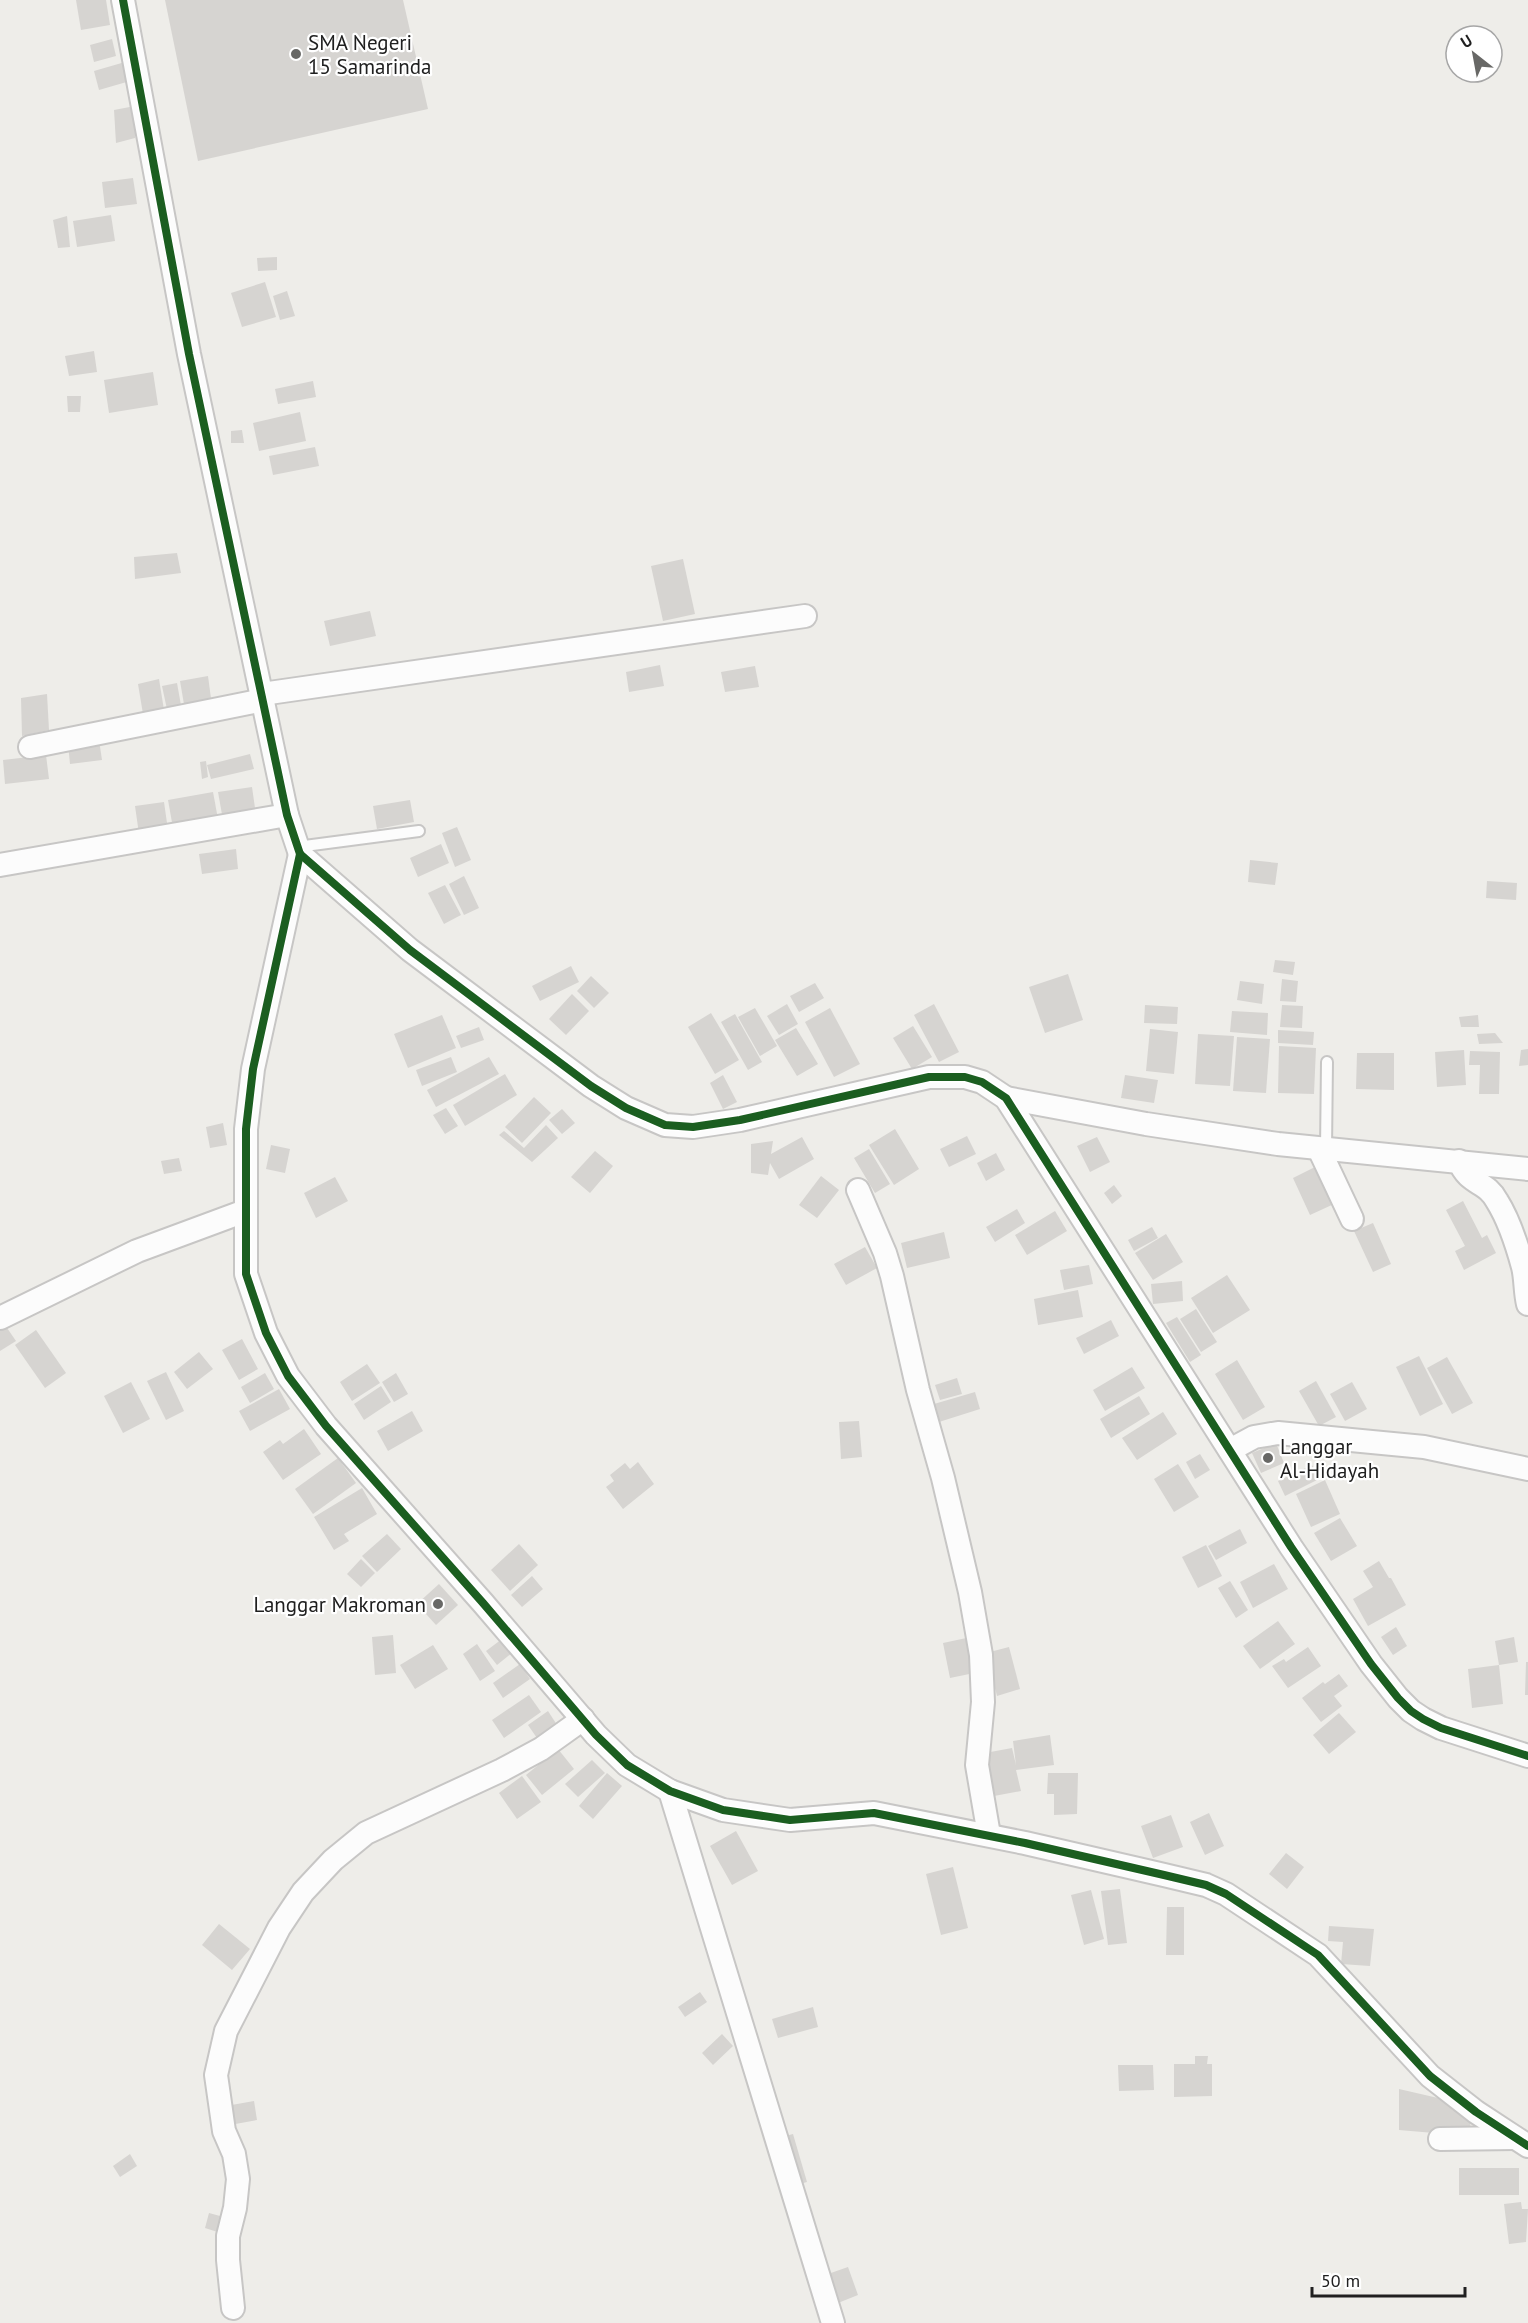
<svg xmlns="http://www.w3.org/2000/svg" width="1528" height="2323" viewBox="0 0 1528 2323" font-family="'PT Sans',sans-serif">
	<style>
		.building { fill: #d6d4d1 }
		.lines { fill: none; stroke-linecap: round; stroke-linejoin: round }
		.service-casing { stroke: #c7c6c5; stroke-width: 14 }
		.minor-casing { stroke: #c7c6c5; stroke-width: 26 }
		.service { stroke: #fcfcfc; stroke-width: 10 }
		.minor { stroke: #fcfcfc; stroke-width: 22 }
		.cycleway-casing { stroke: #fff; stroke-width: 11 }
		.cycleway { stroke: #1b5e20; stroke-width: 8 }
		.poi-dot { fill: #686866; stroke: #fff; stroke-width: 2 }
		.labels { text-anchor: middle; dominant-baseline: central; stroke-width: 4.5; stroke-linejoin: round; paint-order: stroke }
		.poi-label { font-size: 21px; fill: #202020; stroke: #fff; text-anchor: start }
	</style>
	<rect width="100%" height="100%" fill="#eeede9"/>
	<g class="building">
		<polygon points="76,0 106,0 110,25 81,30"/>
		<polygon points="165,0 403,0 428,109 198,161"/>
		<polygon points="112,39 116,56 94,62 90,45"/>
		<polygon points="125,62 130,81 99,90 94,71"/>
		<polygon points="135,106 135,138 116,143 114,110"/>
		<polygon points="133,178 137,204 105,208 102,182"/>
		<polygon points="111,215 115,241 77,247 73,221"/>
		<polygon points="67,216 70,247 58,248 53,220"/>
		<polygon points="277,257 277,270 258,271 257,258"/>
		<polygon points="265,282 276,317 242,327 231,293"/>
		<polygon points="287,291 295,316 280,320 273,296"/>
		<polygon points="94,351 97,372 69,376 65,356"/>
		<polygon points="153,372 158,405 109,413 104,380"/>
		<polygon points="313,381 316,397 278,404 275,389"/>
		<polygon points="67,396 81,396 80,412 68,412"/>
		<polygon points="300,412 306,441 259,451 253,423"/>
		<polygon points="242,430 244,443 231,443 231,431"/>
		<polygon points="315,447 319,466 273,475 269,456"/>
		<polygon points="177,553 181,573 135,579 134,557"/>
		<polygon points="683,559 695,614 663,621 651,566"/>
		<polygon points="370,611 376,636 330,646 324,621"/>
		<polygon points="660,665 664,686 629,692 626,672"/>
		<polygon points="755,666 759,687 725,692 721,672"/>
		<polygon points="208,676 212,706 185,710 180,681"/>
		<polygon points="159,679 164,710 143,714 138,684"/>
		<polygon points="177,683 182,711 168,714 162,686"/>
		<polygon points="47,694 49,730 22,736 21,698"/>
		<polygon points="99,740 102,760 70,764 68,744"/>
		<polygon points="250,754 254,769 211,779 207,765"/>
		<polygon points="46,755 49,779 5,784 3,760"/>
		<polygon points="206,761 208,777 202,779 200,762"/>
		<polygon points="252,787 256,815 223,820 218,792"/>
		<polygon points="213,792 218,819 173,828 168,800"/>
		<polygon points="410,800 414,822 377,829 373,806"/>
		<polygon points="164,802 168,830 139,834 135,806"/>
		<polygon points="457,827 471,860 455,867 442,833"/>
		<polygon points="441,844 449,863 418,877 410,858"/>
		<polygon points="236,849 238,869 202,874 199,854"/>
		<polygon points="1250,860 1278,863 1275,885 1248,882"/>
		<polygon points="464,876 479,908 464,915 449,884"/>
		<polygon points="1487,881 1517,883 1516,900 1486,898"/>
		<polygon points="445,885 461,915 444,924 428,893"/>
		<polygon points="1275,960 1295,962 1293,975 1273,972"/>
		<polygon points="571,966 579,982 540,1001 532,986"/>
		<polygon points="1068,974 1083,1020 1045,1033 1029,987"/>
		<polygon points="591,976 609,993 594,1008 577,991"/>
		<polygon points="1282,979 1298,981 1296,1002 1280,1001"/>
		<polygon points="1240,981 1264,984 1262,1004 1237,1000"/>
		<polygon points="815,983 824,998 799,1012 790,996"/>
		<polygon points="572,994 589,1011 566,1035 549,1019"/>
		<polygon points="787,1004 798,1024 779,1035 767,1016"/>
		<polygon points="934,1004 959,1052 939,1062 914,1015"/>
		<polygon points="1145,1005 1178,1007 1177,1024 1144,1023"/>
		<polygon points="1282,1005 1303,1006 1302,1028 1280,1027"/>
		<polygon points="755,1008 777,1046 760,1056 738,1017"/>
		<polygon points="830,1008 860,1064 834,1077 805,1022"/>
		<polygon points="1232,1011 1268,1013 1267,1035 1230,1032"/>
		<polygon points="711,1013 739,1060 715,1074 688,1027"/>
		<polygon points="735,1014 762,1062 748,1070 721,1022"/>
		<polygon points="442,1015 456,1048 408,1068 394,1034"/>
		<polygon points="1478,1015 1479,1027 1461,1027 1459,1017"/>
		<polygon points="913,1026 932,1057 912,1069 893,1038"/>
		<polygon points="479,1027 484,1040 461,1048 456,1036"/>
		<polygon points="796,1028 818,1064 797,1076 775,1040"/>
		<polygon points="1150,1029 1178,1032 1174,1074 1146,1071"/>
		<polygon points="1278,1030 1314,1032 1313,1045 1278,1043"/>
		<polygon points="1495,1033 1503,1043 1479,1044 1477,1034"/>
		<polygon points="1198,1034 1234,1036 1230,1086 1195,1084"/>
		<polygon points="1237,1037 1270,1039 1266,1093 1233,1091"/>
		<polygon points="1279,1046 1316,1048 1314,1094 1278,1093"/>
		<polygon points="1528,1049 1528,1065 1519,1066 1521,1050"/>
		<polygon points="1464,1050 1466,1085 1437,1087 1435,1052"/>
		<polygon points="1470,1051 1500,1052 1499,1094 1479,1094 1480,1065 1469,1065"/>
		<polygon points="1357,1053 1394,1053 1394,1090 1356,1089"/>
		<polygon points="451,1057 457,1072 422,1086 416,1070"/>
		<polygon points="489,1057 499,1074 436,1107 427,1090"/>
		<polygon points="505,1074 517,1095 465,1126 453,1105"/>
		<polygon points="723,1075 737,1102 723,1109 710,1083"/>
		<polygon points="1125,1075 1158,1080 1154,1103 1121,1098"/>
		<polygon points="534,1097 551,1113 522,1143 505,1127"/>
		<polygon points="446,1108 458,1126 445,1134 433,1115"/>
		<polygon points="562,1109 575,1123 562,1134 549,1120"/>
		<polygon points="223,1123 227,1145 210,1148 206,1127"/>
		<polygon points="546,1125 558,1138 532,1162 499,1135 504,1131 524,1148"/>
		<polygon points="895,1129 919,1169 894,1185 869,1145"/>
		<polygon points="967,1136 976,1154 949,1167 940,1149"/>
		<polygon points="802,1137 814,1159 779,1179 770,1163 768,1175 751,1173 751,1144 773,1141 771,1154"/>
		<polygon points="1097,1137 1110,1162 1090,1172 1077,1146"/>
		<polygon points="271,1145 290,1149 285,1173 266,1169"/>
		<polygon points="869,1149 890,1184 875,1193 854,1158"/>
		<polygon points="595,1151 613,1166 590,1193 571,1177"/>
		<polygon points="996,1153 1005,1170 986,1181 977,1163"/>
		<polygon points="179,1158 182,1171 164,1174 161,1161"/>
		<polygon points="1317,1166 1334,1204 1310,1215 1293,1178"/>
		<polygon points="821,1176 839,1190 817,1218 799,1205"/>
		<polygon points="335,1177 348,1201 316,1218 304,1193"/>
		<polygon points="1114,1185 1122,1196 1112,1204 1104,1193"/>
		<polygon points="1463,1201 1482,1238 1487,1235 1496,1253 1464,1270 1455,1251 1465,1246 1446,1210"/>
		<polygon points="1017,1209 1025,1223 995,1242 986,1227"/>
		<polygon points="1055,1211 1067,1231 1027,1255 1015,1235"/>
		<polygon points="1373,1223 1391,1264 1373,1272 1354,1231"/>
		<polygon points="1152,1227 1158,1238 1134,1251 1128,1240"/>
		<polygon points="944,1232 950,1258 907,1268 901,1243"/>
		<polygon points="1166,1234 1183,1262 1153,1280 1135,1253"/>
		<polygon points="865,1247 877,1268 846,1285 834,1264"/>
		<polygon points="1089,1265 1093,1284 1064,1290 1060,1270"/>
		<polygon points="1227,1275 1250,1310 1213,1333 1191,1298"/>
		<polygon points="1182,1281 1183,1301 1153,1304 1151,1284"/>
		<polygon points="1078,1290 1083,1317 1038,1325 1034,1299"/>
		<polygon points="1196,1309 1217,1342 1201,1352 1180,1319"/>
		<polygon points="1177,1317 1201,1355 1190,1362 1166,1323"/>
		<polygon points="1111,1320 1119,1336 1084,1354 1076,1338"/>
		<polygon points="5,1325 16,1341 0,1351 0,1328"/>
		<polygon points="36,1330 66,1373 45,1388 15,1345"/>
		<polygon points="242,1339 258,1369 239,1380 222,1350"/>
		<polygon points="199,1352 213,1369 187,1389 174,1372"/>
		<polygon points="1419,1356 1443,1404 1420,1416 1396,1367"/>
		<polygon points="1447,1357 1473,1403 1452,1414 1427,1368"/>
		<polygon points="1237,1360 1265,1407 1243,1420 1215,1374"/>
		<polygon points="367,1364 380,1383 352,1401 340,1382"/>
		<polygon points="1132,1367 1145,1388 1105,1411 1093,1390"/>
		<polygon points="166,1372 184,1411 166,1420 147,1381"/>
		<polygon points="265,1373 274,1389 250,1403 241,1387"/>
		<polygon points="396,1373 408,1394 394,1402 382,1382"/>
		<polygon points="957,1378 962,1394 940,1400 935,1385"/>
		<polygon points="1316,1381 1336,1417 1319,1426 1299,1391"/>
		<polygon points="131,1382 150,1419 123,1433 104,1396"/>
		<polygon points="1352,1382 1367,1409 1345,1421 1330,1394"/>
		<polygon points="381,1386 391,1402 364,1420 354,1404"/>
		<polygon points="279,1389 290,1409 250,1431 239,1411"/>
		<polygon points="975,1392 980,1409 939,1422 934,1404"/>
		<polygon points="1139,1396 1150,1414 1111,1438 1100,1419"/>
		<polygon points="412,1411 423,1431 388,1451 377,1431"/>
		<polygon points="1163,1412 1177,1434 1137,1460 1122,1438"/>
		<polygon points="859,1421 862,1457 841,1459 839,1422"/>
		<polygon points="304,1429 321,1454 283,1480 263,1452 280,1440 283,1444"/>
		<polygon points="1276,1443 1284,1463 1261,1473 1252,1453"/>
		<polygon points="1200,1454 1210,1470 1195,1479 1186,1462"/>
		<polygon points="338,1458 356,1483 313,1514 295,1489"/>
		<polygon points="638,1462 654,1484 623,1509 606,1487 614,1481 610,1475 625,1463 630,1469"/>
		<polygon points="1178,1464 1199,1497 1174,1512 1154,1479"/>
		<polygon points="1312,1465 1319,1479 1285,1496 1278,1481"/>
		<polygon points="1325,1480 1340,1514 1311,1527 1296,1494"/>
		<polygon points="362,1488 377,1514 344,1534 349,1541 334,1550 314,1517"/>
		<polygon points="1340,1518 1357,1546 1331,1561 1314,1533"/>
		<polygon points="1240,1529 1247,1543 1216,1560 1208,1546"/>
		<polygon points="387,1534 401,1549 377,1572 362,1556"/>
		<polygon points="519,1544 538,1565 510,1591 491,1570"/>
		<polygon points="1206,1545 1222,1576 1198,1588 1182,1557"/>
		<polygon points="361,1559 375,1573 361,1587 347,1574"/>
		<polygon points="1379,1561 1389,1578 1391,1578 1406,1605 1368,1626 1353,1599 1373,1587 1363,1571"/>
		<polygon points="1274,1564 1288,1589 1253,1608 1240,1582"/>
		<polygon points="532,1576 543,1589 522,1607 511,1595"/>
		<polygon points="1230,1581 1248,1610 1236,1618 1218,1588"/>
		<polygon points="439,1584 458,1605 436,1625 417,1604"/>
		<polygon points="1278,1621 1295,1644 1260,1669 1243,1646"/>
		<polygon points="1396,1627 1407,1646 1393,1655 1381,1637"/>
		<polygon points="393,1635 396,1673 375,1675 372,1637"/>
		<polygon points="971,1637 979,1672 950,1678 943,1643"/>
		<polygon points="1514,1637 1518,1662 1499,1665 1495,1641"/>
		<polygon points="502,1639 512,1653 497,1665 486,1651"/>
		<polygon points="477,1644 495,1671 480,1681 463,1654"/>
		<polygon points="433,1645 448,1669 415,1689 400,1665"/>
		<polygon points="1009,1647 1020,1689 997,1696 986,1653"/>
		<polygon points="1308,1647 1321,1666 1288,1688 1272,1666 1284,1659 1286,1662"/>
		<polygon points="1526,1662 1528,1662 1528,1695 1525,1695"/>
		<polygon points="520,1664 530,1679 503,1698 493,1683"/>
		<polygon points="1499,1665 1503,1704 1472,1708 1468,1669"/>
		<polygon points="1339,1674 1348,1686 1334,1696 1342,1706 1321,1722 1302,1698 1323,1682 1325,1684"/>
		<polygon points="529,1695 541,1712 504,1738 492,1720"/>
		<polygon points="548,1711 559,1728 539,1741 528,1725"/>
		<polygon points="1339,1713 1356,1732 1329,1754 1313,1735"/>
		<polygon points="1050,1735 1054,1765 1016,1770 1021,1791 994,1796 985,1753 1012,1748 1016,1765 1013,1741"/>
		<polygon points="558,1749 574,1769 542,1795 526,1775"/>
		<polygon points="592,1760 605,1773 578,1797 565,1784"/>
		<polygon points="607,1773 622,1786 593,1819 579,1806"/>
		<polygon points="1048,1773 1078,1773 1077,1814 1054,1815 1054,1794 1047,1794"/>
		<polygon points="522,1776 541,1802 517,1819 499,1793"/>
		<polygon points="1209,1813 1224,1846 1205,1855 1190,1822"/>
		<polygon points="1171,1815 1183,1847 1153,1858 1141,1826"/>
		<polygon points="736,1831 758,1871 732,1885 710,1846"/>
		<polygon points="1286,1853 1304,1867 1287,1889 1269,1874"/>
		<polygon points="953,1867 968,1928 941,1935 926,1874"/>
		<polygon points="1120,1889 1127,1943 1108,1945 1101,1891"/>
		<polygon points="1091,1890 1104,1939 1084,1945 1071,1895"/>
		<polygon points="1167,1907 1184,1907 1184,1955 1166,1955"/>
		<polygon points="219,1924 250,1949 232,1970 202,1945"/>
		<polygon points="1329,1926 1374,1929 1370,1966 1341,1964 1343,1942 1328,1941"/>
		<polygon points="700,1992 707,2002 685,2017 678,2007"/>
		<polygon points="813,2007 818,2027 778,2038 772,2019"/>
		<polygon points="722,2034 733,2046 713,2065 702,2053"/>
		<polygon points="1195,2056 1208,2056 1207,2064 1212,2064 1212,2096 1174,2097 1174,2064 1195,2064"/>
		<polygon points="1118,2065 1153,2065 1154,2090 1119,2091"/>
		<polygon points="1399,2089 1438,2098 1471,2119 1469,2136 1399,2130"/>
		<polygon points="254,2101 257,2120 230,2125 226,2106"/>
		<polygon points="793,2134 807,2182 792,2186 778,2138"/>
		<polygon points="130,2154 137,2166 120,2177 113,2166"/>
		<rect x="1459" y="2168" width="60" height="27"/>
		<polygon points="1521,2202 1522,2209 1528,2209 1526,2242 1509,2244 1504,2204"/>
		<polygon points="209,2213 231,2219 227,2235 205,2228"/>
		<polygon points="848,2267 858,2295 838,2303 828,2274"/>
	</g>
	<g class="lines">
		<g class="service-casing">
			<g id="service">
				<polyline points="297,847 419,831"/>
				<polyline points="1326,1149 1327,1062"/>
			</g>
		</g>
		<g class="minor-casing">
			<g id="minor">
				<polyline points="123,0 189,354 287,815 300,854 410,950 591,1086 626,1108 665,1125 693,1127 740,1120 929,1077 965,1077 982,1082 1006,1098 1291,1547 1371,1664 1398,1698 1411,1711 1423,1719 1441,1728 1528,1756"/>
				<polyline points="262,694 805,616"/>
				<polyline points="30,747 263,700"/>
				<polyline points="300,854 253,1069 246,1129 246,1274 266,1333 288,1376 326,1426 483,1603 596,1735 627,1765 670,1791 723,1810 790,1820 874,1813 1025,1843 1164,1875 1206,1885 1226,1894 1318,1955 1430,2076 1476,2112 1528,2146"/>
				<polyline points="0,865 287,815"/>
				<polyline points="1006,1098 1146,1124 1278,1144 1528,1169"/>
				<polyline points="1319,1149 1352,1219"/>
				<path d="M 1459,1161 C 1469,1186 1486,1180 1497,1201 C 1509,1220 1517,1245 1523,1267 C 1526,1279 1525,1292 1528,1304"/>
				<polyline points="858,1190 885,1253 892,1276 918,1390 943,1478 970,1592 981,1655 983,1702 977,1765 989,1835"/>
				<polyline points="0,1318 137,1251 245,1211"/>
				<polyline points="1230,1450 1254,1437 1278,1433 1424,1447 1528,1469"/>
				<polyline points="670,1791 833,2323"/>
				<polyline points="1440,2139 1515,2138"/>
				<polyline points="233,2308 228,2260 228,2236 235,2208 238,2179 234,2154 224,2131 216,2075 226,2031 279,1928 303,1892 333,1860 366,1833 502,1770 541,1749 583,1719"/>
			</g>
		</g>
		<use href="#service" class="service"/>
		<use href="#minor" class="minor"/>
		<g class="cycleway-casing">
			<g id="cycleway">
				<polyline points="123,0 189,354 287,815 300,854 410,950 591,1086 626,1108 665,1125 693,1127 740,1120 929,1077 965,1077 982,1082 1006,1098 1291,1547 1371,1664 1398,1698 1411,1711 1423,1719 1441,1728 1528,1756"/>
				<polyline points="300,854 253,1069 246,1129 246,1274 266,1333 288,1376 326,1426 483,1603 596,1735 627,1765 670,1791 723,1810 790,1820 874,1813 1025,1843 1164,1875 1206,1885 1226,1894 1318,1955 1430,2076 1476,2112 1528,2146"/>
			</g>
		</g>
		<use href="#cycleway" class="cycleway"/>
	</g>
	<g class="poi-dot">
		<circle cx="296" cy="54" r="6"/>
		<circle cx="1268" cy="1458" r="6"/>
		<circle cx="438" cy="1604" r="6"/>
	</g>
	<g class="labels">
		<g class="poi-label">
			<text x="308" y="42">SMA Negeri<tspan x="308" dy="24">15 Samarinda</tspan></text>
			<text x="1280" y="1446">Langgar<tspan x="1280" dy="24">Al-Hidayah</tspan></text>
			<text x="426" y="1604" text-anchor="end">Langgar Makroman</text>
		</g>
	</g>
	<g transform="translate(1474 54) rotate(329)"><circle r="28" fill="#ffffff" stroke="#a6a6a6" stroke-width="1.5"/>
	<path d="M0-4.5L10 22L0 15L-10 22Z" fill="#686866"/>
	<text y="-9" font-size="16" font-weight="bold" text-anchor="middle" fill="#202020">U</text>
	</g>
	<path d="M1312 2287v9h153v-9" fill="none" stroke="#202020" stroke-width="3"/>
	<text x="1321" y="2287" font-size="18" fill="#202020" stroke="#ffffff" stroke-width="4.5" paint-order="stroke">50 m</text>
</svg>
